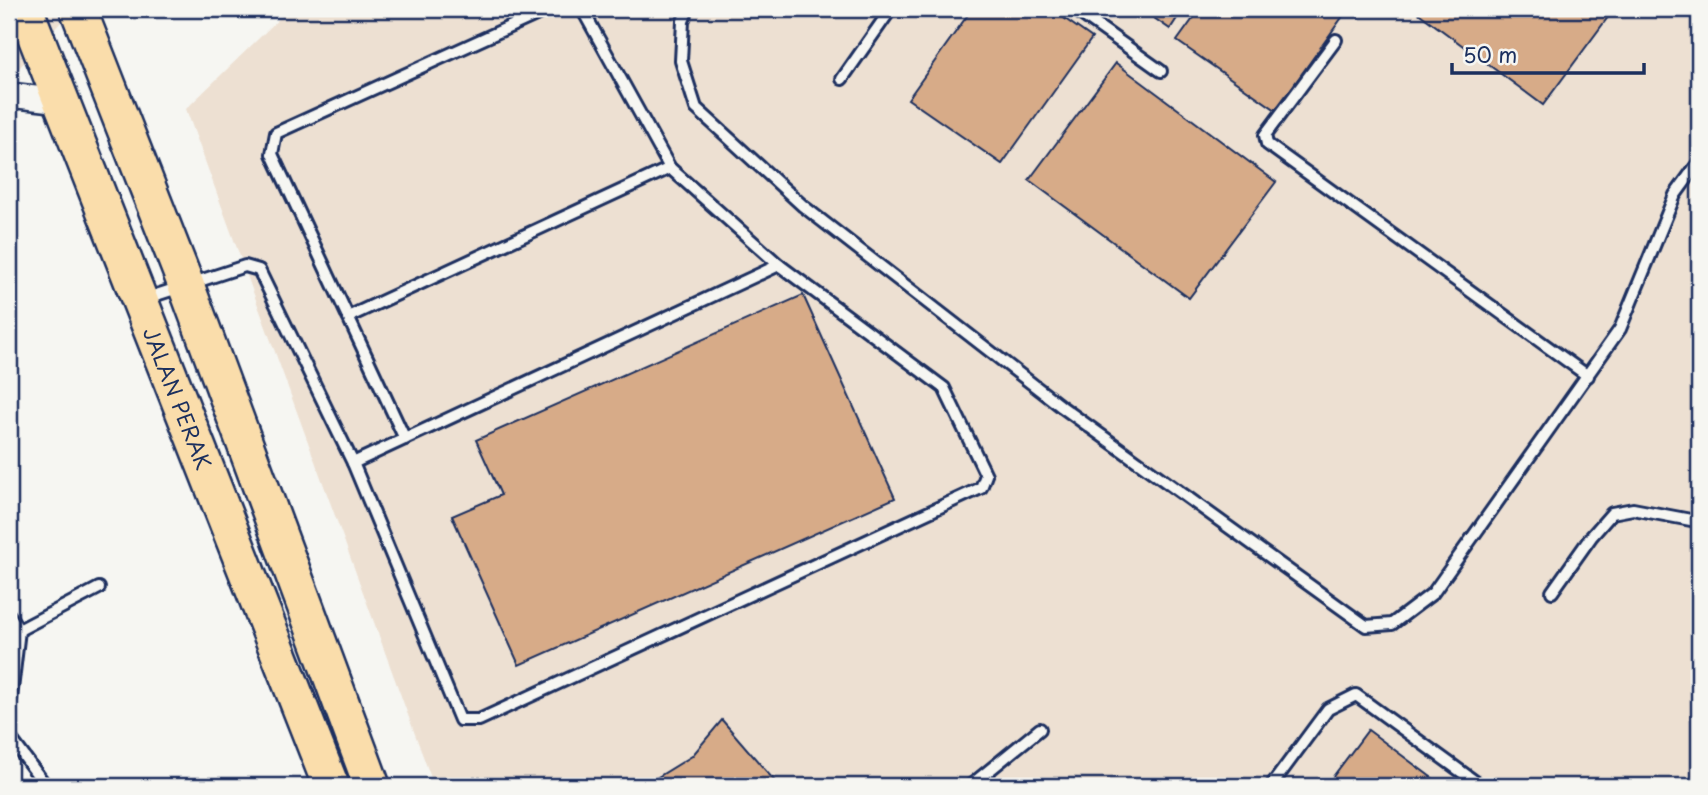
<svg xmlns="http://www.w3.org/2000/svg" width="1708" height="795" viewBox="0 0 1708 795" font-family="'Playpen Sans',sans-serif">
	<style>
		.built { fill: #ede0d2 }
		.building { fill: #d7ab88; stroke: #1b2f5e; stroke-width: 2 }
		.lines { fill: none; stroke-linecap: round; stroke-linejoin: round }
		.service-casing { stroke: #1b2f5e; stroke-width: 16 }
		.minor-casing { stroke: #1b2f5e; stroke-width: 28 }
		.primary-casing { stroke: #1b2f5e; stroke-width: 40 }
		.service { stroke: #f6f6f2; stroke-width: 10 }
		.minor { stroke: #f6f6f2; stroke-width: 23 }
		.primary { stroke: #faddab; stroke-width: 35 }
		.labels { text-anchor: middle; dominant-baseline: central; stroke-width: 5; stroke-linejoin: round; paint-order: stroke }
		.street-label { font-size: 21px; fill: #1b2f5e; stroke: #f6f6f2 }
	</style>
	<rect width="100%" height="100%" fill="#f6f6f2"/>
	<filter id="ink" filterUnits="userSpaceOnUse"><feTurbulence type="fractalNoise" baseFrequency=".0143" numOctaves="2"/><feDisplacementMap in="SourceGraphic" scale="14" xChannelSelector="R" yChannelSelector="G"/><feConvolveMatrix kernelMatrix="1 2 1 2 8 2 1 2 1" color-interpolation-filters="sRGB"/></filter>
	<g filter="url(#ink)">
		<g class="built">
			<polygon points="9,9 73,9 9,79"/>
			<polygon points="289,9 1699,9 1699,786 434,786 186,109"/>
		</g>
		<g class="building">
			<polygon points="972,9 1051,9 1092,38 1002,164 908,99"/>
			<polygon points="1141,9 1183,9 1170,29"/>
			<polygon points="1200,9 1348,9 1276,110 1177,41"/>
			<polygon points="1413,9 1614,9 1543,105"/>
			<polygon points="1116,63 1276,182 1189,298 1029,180"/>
			<polygon points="803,295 895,498 519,665 452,516 501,495 476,440"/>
			<polygon points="722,720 779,786 654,786 650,782 692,756"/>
			<polygon points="1368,730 1443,786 1326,786"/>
		</g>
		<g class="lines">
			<g class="service-casing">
				<g id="service">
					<polyline points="688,9 683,21 681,61 696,108 803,206 1062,407 1366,626 1392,624 1433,593 1620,329 1675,195 1699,162"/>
					<polyline points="1074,9 1161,71"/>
					<polyline points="1336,40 1265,135 1267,144 1588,376"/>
					<polyline points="842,79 891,9"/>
					<polyline points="144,299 245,266 259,270 353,463 779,265 670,168 582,9"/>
					<polyline points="348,317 670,168"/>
					<polyline points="405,439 272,154 276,133 549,9"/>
					<polyline points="353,463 460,720 479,720 981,488 986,475 944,388 779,265"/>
					<polyline points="1552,592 1591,537 1612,513 1633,509 1696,521 1699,517"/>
					<polyline points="9,615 19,630 11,698 9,703"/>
					<polyline points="19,630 99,588"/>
					<polyline points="9,736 46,786"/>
					<polyline points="970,786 1040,729"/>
					<polyline points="1271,786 1328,709 1356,695 1481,786"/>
				</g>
			</g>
			<g class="minor-casing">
				<polyline id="minor" points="9,95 61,101"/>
			</g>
			<g class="primary-casing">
				<g id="primary">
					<path id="s1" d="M 25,9 L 331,786"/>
					<polyline points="78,9 186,285 372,786"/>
				</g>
			</g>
			<use href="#service" class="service"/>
			<use href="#minor" class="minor"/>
			<use href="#primary" class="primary"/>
		</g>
	</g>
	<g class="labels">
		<g class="street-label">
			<text stroke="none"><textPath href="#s1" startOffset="418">JALAN PERAK</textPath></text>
		</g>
	</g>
	<rect width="1708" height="795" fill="none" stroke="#f6f6f2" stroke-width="35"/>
	<rect x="18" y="18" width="1673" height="760" fill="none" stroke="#1b2f5e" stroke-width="2.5" filter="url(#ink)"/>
	<path d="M1452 63v10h192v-10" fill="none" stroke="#1b2f5e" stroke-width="3.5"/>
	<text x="1463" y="63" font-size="21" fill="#1b2f5e" stroke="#f6f6f2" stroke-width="5" paint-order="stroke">50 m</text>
</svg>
